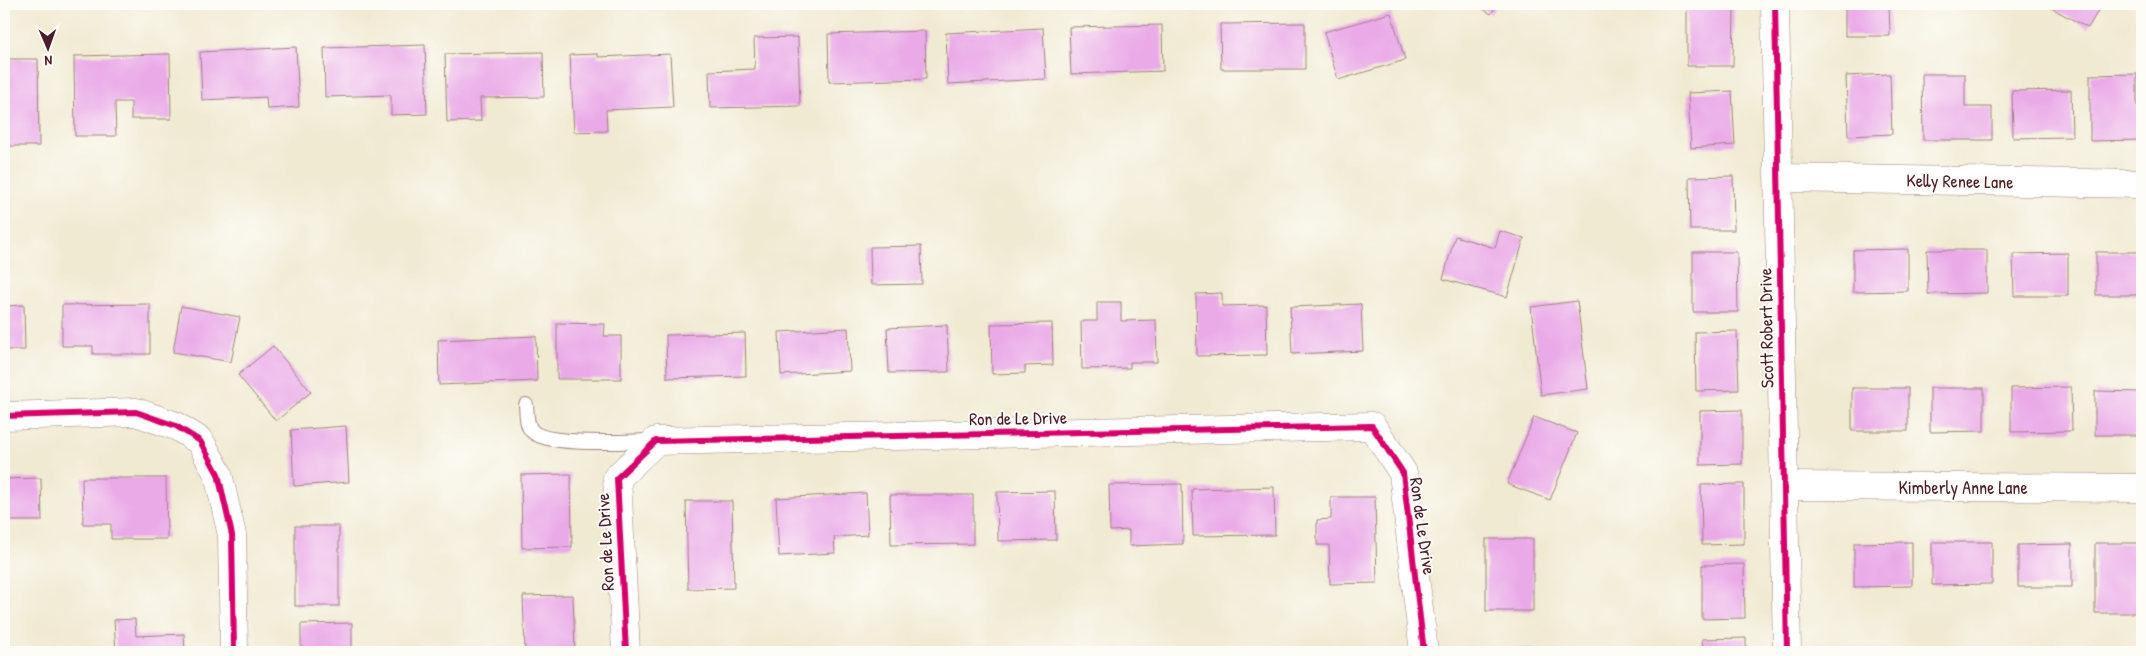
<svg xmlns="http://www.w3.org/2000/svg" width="2146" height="656" viewBox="0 0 2146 656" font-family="'Patrick Hand',sans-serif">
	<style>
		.building { fill: #eaaae8 }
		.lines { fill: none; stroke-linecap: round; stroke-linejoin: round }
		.lane-casing { stroke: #9e847f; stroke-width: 16 }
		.street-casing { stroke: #9e847f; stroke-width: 29 }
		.lane { stroke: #fff; stroke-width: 14 }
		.street { stroke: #fff; stroke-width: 28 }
		.cycleway-casing { stroke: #fdfcf7; stroke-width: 9 }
		.cycleway { stroke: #d6006c; stroke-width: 6 }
		.labels { text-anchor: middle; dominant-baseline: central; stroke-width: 4; stroke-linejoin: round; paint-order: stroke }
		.street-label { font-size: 18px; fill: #4a1f2b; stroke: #fdfcf7 }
	</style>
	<rect width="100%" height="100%" fill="#fdfcf7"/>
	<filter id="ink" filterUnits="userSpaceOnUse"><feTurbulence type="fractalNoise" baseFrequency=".02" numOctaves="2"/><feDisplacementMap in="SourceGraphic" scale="10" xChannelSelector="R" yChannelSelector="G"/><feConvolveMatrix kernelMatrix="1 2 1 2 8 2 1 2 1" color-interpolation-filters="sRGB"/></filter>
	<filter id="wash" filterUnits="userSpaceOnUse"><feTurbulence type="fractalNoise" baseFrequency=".0096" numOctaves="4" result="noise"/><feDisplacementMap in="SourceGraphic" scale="20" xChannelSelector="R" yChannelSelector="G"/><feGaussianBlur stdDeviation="1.12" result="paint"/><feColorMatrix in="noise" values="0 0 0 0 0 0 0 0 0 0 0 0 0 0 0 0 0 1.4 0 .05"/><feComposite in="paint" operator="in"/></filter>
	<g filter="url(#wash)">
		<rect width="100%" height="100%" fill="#f1ead3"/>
		<g id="blocks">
			<g class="building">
				<polygon points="1475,4 1497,4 1491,14"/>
				<polygon points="1845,4 1889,4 1890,36 1845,36"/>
				<polygon points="2044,4 2102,4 2088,28"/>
				<polygon points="1687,6 1734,6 1733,66 1687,66"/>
				<polygon points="1391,13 1405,60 1338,80 1324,32"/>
				<polygon points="1305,23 1305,69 1221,69 1220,24"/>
				<polygon points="1162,25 1163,71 1071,74 1069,27"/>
				<polygon points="1043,28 1046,79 948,84 946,33"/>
				<polygon points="925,31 926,79 829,82 828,34"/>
				<polygon points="798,37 800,106 710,108 709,71 755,69 754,38"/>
				<polygon points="425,45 427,114 391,115 391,95 325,97 324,48"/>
				<polygon points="296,47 299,107 267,109 266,97 202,100 200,52"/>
				<polygon points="543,52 544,97 480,98 481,121 447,122 445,54"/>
				<polygon points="170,54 171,119 131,119 131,102 115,102 116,136 75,136 74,56"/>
				<polygon points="598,54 598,57 670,54 673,107 606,110 607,131 574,132 570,55"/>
				<polygon points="4,59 38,59 39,146 4,146"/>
				<polygon points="1890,74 1892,134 1848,136 1846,76"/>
				<polygon points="1922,74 1965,74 1965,107 1992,107 1992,140 1923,140"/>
				<polygon points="2137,74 2137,106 2142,106 2142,140 2090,141 2090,75"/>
				<polygon points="2071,90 2072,137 2013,138 2012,91"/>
				<polygon points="1732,91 1735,145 1691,148 1688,93"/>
				<polygon points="1733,176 1734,230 1690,230 1689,177"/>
				<polygon points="1500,231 1524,238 1507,297 1443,279 1455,236 1495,248"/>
				<polygon points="921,246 922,284 871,285 870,247"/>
				<polygon points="1908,249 1908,291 1853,292 1853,250"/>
				<polygon points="1927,250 1987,250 1987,293 1928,294"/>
				<polygon points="1693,252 1737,252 1738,312 1693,312"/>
				<rect x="2096" y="252" width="46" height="43"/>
				<polygon points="2068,253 2068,296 2014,296 2013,254"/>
				<polygon points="1222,293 1222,306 1266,305 1267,355 1197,356 1196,294"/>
				<polygon points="1577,301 1588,389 1541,395 1531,307"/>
				<polygon points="1097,302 1121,302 1121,321 1156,320 1157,362 1130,362 1130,368 1082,369 1081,321 1097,321"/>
				<polygon points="150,304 150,354 93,354 93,346 62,346 62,305"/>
				<polygon points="1361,304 1363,351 1292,354 1290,307"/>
				<polygon points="24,305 25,350 4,350 4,306"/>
				<polygon points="181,306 240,317 231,362 173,352"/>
				<polygon points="557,323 605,324 604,336 621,336 621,379 557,379"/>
				<polygon points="1052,323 1053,365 1025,366 1025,373 992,374 991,324"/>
				<polygon points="947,325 949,372 889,373 887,328"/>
				<polygon points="848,328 850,371 781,375 779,332"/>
				<polygon points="1737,331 1739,390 1696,391 1695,332"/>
				<polygon points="745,333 746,376 667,378 666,335"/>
				<polygon points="536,336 537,381 439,385 438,340"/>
				<polygon points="273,346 311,392 276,421 238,375"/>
				<polygon points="2071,387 2072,431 2011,432 2011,388"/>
				<rect x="1852" y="388" width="56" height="43"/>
				<polygon points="1930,388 1984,388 1984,431 1930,432"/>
				<polygon points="2095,391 2142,392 2142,435 2095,435"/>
				<polygon points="1742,410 1742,464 1700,465 1700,411"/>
				<polygon points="1534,417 1577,433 1550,500 1507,484"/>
				<polygon points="346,426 349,482 294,486 291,430"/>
				<polygon points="571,474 572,547 522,548 521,475"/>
				<polygon points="41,478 42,521 4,521 4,479"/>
				<polygon points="82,478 166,478 167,539 111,539 111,524 83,524"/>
				<polygon points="1182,484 1183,544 1129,546 1129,530 1110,531 1109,485"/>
				<polygon points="1744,484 1744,544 1702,545 1701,485"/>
				<polygon points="1274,487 1275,535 1193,536 1192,489"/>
				<polygon points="1055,491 1056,540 998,541 997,492"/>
				<polygon points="866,493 868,535 834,537 835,553 779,556 776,498"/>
				<polygon points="890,495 973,495 973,544 891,545"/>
				<polygon points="1331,497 1375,497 1377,583 1330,584 1329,545 1317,545 1317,520 1331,519"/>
				<polygon points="686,501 732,501 734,588 688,589"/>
				<rect x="295" y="526" width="44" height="80"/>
				<rect x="1486" y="539" width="47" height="72"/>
				<polygon points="1912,542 1912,586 1854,587 1854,543"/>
				<polygon points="1932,542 1992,542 1992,584 1932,585"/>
				<polygon points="2095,543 2142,543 2142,579 2139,579 2139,613 2095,613"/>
				<polygon points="2072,544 2072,587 2018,587 2018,545"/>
				<polygon points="1744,564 1745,618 1702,619 1702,565"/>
				<polygon points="573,595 575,652 525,652 523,596"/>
				<polygon points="135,619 136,636 184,634 185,652 116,652 114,620"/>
				<polygon points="352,623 352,652 301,652 301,624"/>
				<polygon points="1746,638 1746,652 1703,652 1702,639"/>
				<polygon points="1532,648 1532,652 1489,652 1489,650"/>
			</g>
		</g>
	</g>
	<g filter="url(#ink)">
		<use href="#blocks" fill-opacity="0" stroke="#9e847f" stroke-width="1"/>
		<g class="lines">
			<g class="lane-casing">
				<path id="lane" d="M 526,405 C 527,414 526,425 532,431 C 547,447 630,441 653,441"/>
			</g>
			<g class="street-casing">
				<g id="street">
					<polyline points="1775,4 1787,652"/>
					<polyline points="1779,178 2142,184"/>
					<polyline points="4,416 136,412 176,426 200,441 218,474 232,535 234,652"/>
					<polyline points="1785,486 2142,488"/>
					<polyline points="626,652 617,478 656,441 1372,426 1403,473 1424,652"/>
				</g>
			</g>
			<use href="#lane" class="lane"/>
			<use href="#street" class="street"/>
			<g class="cycleway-casing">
				<g id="cycleway">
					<polyline points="1775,4 1787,652"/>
					<polyline points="4,416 136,412 176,426 200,441 218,474 232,535 234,652"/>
					<polyline points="626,652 617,478 656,441 1372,426 1403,473 1424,652"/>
				</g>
			</g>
			<use href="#cycleway" class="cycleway"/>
		</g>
	</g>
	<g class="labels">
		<g class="street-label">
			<text transform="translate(1960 181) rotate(1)">Kelly Renee Lane</text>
			<text transform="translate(1766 328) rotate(-91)">Scott Robert Drive</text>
			<text transform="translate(1018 418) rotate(-1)">Ron de Le Drive</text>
			<text x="1963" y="487">Kimberly Anne Lane</text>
			<text transform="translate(1423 526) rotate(82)">Ron de Le Drive</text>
			<text transform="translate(605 542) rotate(-93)">Ron de Le Drive</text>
		</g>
	</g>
	<rect width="2146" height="656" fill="none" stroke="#fdfcf7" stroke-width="20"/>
	<g transform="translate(48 48) rotate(178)" stroke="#fdfcf7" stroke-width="4" paint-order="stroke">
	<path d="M0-4L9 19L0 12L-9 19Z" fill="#4a1f2b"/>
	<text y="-8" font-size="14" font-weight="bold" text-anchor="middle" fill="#4a1f2b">N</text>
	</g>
</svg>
